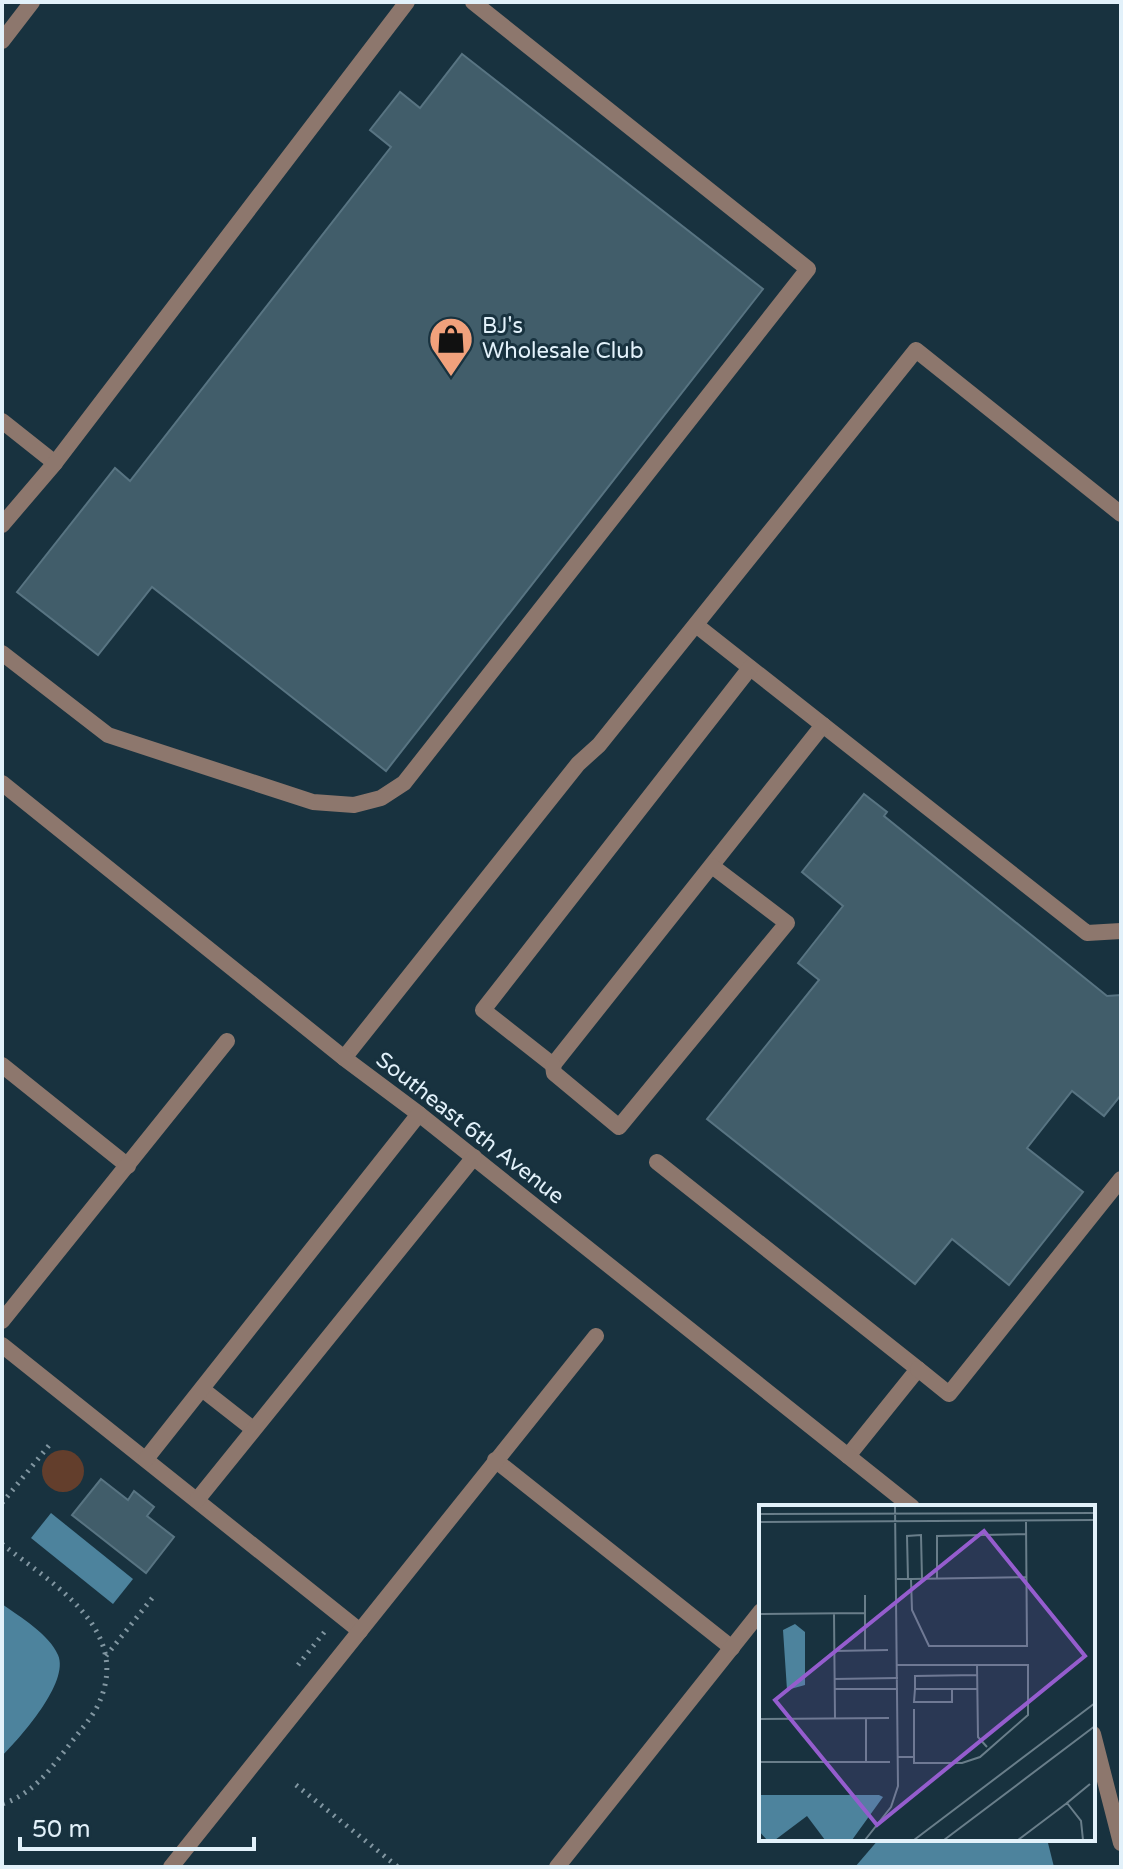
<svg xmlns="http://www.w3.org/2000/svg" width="1123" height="1869" viewBox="0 0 1123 1869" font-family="'Varela Round',sans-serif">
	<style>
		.green { fill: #633e2c }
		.water { fill: #4d839d }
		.building { fill: #415d6a; stroke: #587482; stroke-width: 2 }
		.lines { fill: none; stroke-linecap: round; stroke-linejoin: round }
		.path { stroke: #8196a1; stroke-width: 5; stroke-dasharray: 2 6; stroke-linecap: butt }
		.service { stroke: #8d776d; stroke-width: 16 }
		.minor { stroke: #8d776d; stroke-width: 16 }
		.labels { text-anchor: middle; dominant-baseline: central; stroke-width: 6; stroke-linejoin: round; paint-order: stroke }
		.poi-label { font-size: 22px; fill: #e2f1fa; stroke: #18323f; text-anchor: start }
		.street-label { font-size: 22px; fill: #e2f1fa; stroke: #18323f }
		.inset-road { fill: none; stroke: #697e8a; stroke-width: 2 }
		.view { fill: #955dce; fill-opacity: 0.15; stroke: #955dce; stroke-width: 4 }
		.inset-edge { fill: none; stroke: #e2f1fa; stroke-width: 4 }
	</style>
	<rect width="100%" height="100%" fill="#18323f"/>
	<circle class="green" cx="63" cy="1471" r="21"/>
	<g class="water">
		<polygon points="51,1513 133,1579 113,1604 31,1538"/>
		<path d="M 2,1604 C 20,1617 49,1634 58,1655 C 70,1682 20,1738 2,1756 Z"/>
		<polygon points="879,1839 1047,1839 1054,1867 855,1867"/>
	</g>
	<g class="building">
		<polygon points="462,54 763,289 386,771 152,587 98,655 17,592 115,468 130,481 391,147 370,130 400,92 420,108"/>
		<polygon points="864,794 887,812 884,816 1107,996 1121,995 1121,1095 1104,1116 1072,1091 1027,1148 1083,1192 1009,1285 952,1239 915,1284 707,1119 819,980 798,963 843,906 802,872"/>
		<polygon points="101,1479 128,1500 134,1491 154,1507 147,1516 174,1537 146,1573 72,1515"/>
	</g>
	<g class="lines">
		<g class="path">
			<polyline points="2,1503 51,1443"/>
			<path d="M 2,1544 C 52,1584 137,1631 96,1709 C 89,1721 79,1732 70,1744 C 51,1768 34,1794 2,1804"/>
			<polyline points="106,1656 153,1597"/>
			<polyline points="298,1665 326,1630"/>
			<polyline points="296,1785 398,1867"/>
		</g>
		<g class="service">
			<polyline points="2,41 32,2"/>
			<polyline points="2,421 55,463"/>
			<polyline points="2,525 55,463 407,2"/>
			<polyline points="696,625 1087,933 1121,931"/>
			<polyline points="2,653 108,735 313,802 354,805 381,798 404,783 808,269 473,2"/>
			<polyline points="750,668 483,1010 553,1065 823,725"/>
			<polyline points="344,1058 578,764 599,745 916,350 1121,514"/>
			<polyline points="553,1065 554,1073 619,1127 787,923 712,866"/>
			<polyline points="657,1162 918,1369 848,1456"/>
			<polyline points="918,1369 949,1394 1121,1179"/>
		</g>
		<g class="minor">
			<polyline points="2,783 344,1058 419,1114 912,1507"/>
			<polyline points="2,1065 128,1166"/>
			<polyline points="2,1321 227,1041"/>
			<polyline points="2,1345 360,1631"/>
			<polyline points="202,1389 253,1429"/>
			<polyline points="146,1459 419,1114"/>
			<polyline points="495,1460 732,1648"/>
			<polyline points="197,1500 474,1157"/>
			<polyline points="1093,1734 1121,1843"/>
			<polyline points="171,1867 596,1336"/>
			<polyline points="557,1867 761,1611"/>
		</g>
	</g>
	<defs>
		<g id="shop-pin" transform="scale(2.3)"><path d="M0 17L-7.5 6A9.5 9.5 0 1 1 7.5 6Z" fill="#f1a17c" stroke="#18323f"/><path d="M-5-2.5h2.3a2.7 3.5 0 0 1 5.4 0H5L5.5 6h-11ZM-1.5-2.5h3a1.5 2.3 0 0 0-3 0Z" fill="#111"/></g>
	</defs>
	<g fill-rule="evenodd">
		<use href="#shop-pin" x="451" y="339"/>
	</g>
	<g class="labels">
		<g class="poi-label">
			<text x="482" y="326">BJ's<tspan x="482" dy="25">Wholesale Club</tspan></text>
		</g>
		<g class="street-label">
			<text transform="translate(470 1128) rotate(38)">Southeast 6th Avenue</text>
		</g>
	</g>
	<g transform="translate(759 1505)">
		<rect width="336" height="336" fill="#18323f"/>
		<path d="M 36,119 L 46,127 L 46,180 L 28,185 L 24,125 ZM 0,290 L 120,290 L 124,292 L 93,335 L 66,335 L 48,311 L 16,335 L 8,335 L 0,326 Z" fill="#4d839d"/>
		<path class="inset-road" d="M 0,9 L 336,8M 0,17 L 336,15M 138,74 L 152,74 L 153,105 L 170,141 L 268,141 L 267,17M 149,74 L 148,31 L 162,30 L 163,74M 152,74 L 267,72M 178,74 L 178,31 L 267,29M 106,90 L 106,146M 75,108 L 76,214M 0,109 L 106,108M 75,146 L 129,145M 138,160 L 269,160 L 269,210 L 221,252 L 203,258 L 155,258 L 155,252M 218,160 L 219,232 L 228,242M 218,170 L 156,171 L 156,184 L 218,184M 75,174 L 139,173M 75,184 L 139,184M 156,184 L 155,197 L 193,197 L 193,184M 107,213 L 107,257M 0,214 L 130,213M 139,252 L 155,252 L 155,204M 0,257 L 131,257M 106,335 L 132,302 L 139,281 L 136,1M 155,335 L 336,198M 185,335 L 336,221M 259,335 L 308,298M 324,335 L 322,316 L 308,298 L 331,279"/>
		<path class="view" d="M 225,26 L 326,151 L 118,320 L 16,195 Z"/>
		<rect width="336" height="336" class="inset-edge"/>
	</g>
	<rect width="1123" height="1869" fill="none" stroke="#e2f1fa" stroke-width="8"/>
	<path d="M20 1837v12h234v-12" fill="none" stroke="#e2f1fa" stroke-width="4"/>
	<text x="32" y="1837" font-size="24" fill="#e2f1fa" stroke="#18323f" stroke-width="6" paint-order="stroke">50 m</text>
</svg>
